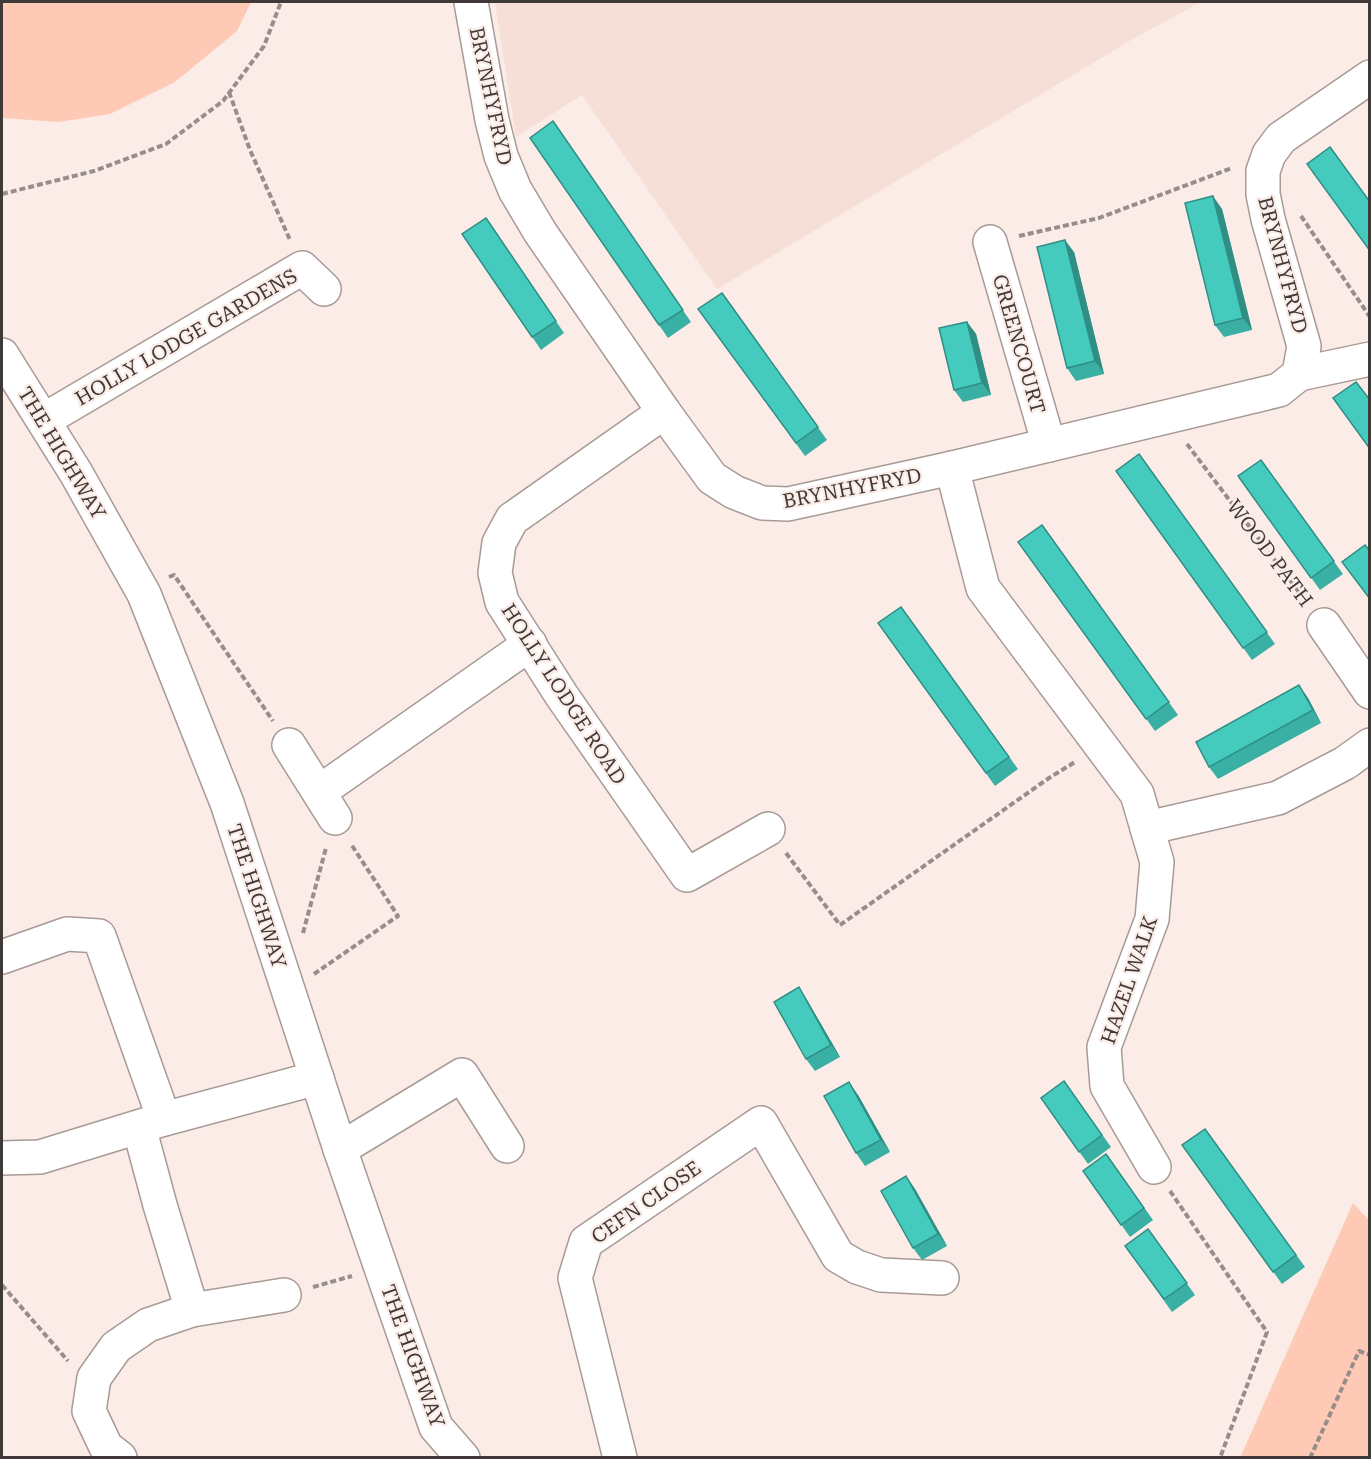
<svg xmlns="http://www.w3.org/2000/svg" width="1371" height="1459" viewBox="0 0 1371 1459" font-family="'Roboto Serif',serif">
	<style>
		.built { fill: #f5dfd6 }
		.green { fill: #fecab6 }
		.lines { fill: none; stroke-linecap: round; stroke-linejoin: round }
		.minor-casing { stroke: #a89a95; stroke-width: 36 }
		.path { stroke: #978d89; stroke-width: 4; stroke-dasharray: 6 3; stroke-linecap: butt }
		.minor { stroke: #fff; stroke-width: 33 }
		.wall { fill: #3aafa3 }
		.shaded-wall { fill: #308e85 }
		.building { fill: #44cbbe; stroke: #308e85; stroke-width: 1.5 }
		.labels { text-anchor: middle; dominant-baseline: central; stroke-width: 4.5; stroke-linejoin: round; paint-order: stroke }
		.street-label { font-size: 20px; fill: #3f3937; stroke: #fbece7 }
	</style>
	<rect width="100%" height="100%" fill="#fbece7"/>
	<polygon class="built" points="495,2 1201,2 1131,40 717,289 582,95 516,137"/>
	<g class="green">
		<polygon points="2,2 251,2 237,31 175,82 110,114 59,122 2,118"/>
		<polygon points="1353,1203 1369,1220 1369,1457 1240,1458"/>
	</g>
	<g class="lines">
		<g class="minor-casing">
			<g id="minor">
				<polyline points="471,2 492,120 501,156 515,190 540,232 664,412 712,478 734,492 762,503 788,504 952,468 1279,390 1299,374 1304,346 1268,219 1263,194 1263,171 1269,154 1281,138 1370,77"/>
				<polyline points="990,242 1049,445"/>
				<polyline points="2,355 76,473 144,594 227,803 340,1149 436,1427 463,1458"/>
				<polyline points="1299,374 1370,359"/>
				<polyline points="664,412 512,519 499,543 495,573 502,602 562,696 687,875 768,829"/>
				<polyline points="44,420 302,268 324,289"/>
				<polyline points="952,468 983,588 1137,794 1157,862 1152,919 1104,1047 1107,1086 1154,1167"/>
				<polyline points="1324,625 1370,692"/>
				<polyline points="289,745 335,818"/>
				<polyline points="319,792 530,644"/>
				<polyline points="1147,828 1278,798 1345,763 1370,745"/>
				<polyline points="2,957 67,934 99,936 164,1119"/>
				<polyline points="139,1127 160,1205 192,1310"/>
				<polyline points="340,1149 462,1075 507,1146"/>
				<polyline points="2,1158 40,1157 164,1119 317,1078"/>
				<polyline points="120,1458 106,1447 89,1411 94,1378 116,1347 148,1325 192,1310 284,1295"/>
				<polyline points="620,1458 575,1278 586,1242 761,1123 838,1256 857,1267 881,1275 942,1278"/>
			</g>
		</g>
		<g class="path">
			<polyline points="229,92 250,150 290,240"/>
			<polyline points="2,194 94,171 166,144 223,101 264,46 281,2"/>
			<polyline points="1301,216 1370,317"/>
			<polyline points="1019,236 1099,218 1232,168"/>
			<polyline points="1187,444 1305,600"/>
			<polyline points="169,577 174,575 273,721"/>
			<polyline points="786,853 840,925 1049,778 1075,762"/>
			<polyline points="303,933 326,848"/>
			<polyline points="314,974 398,916 351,844"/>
			<polyline points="1170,1191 1267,1332 1220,1458"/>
			<polyline points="2,1285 68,1361"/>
			<polyline points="313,1287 352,1276"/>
			<polyline points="1310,1458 1359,1351 1370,1355"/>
		</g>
		<use href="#minor" class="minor"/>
	</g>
	<g class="wall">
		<polygon points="553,121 691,322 668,338 530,138"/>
		<polygon points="1222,209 1252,330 1224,337 1215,325"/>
		<polygon points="486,218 564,333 541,350 462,234"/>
		<polygon points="1074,252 1104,374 1076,381 1067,368"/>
		<polygon points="722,293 827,440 805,456 698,309"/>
		<polygon points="967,322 976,334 991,395 963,402 954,390"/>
		<polygon points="1139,454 1275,644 1252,660 1116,471"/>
		<polygon points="1261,460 1343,574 1320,590 1238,476"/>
		<polygon points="1042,525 1178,715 1155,731 1018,542"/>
		<polygon points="901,607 1018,769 995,786 878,623"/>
		<polygon points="1308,698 1321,723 1218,779 1209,767"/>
		<polygon points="799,987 807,1000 840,1057 815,1071 806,1059"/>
		<polygon points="1064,1081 1111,1147 1088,1164 1041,1098"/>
		<polygon points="858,1095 890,1152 865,1166 856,1153"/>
		<polygon points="1205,1129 1305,1267 1282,1284 1182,1145"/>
		<polygon points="1106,1154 1153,1220 1130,1237 1083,1171"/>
		<polygon points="906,1176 915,1189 947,1246 922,1260 913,1248"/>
		<polygon points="1148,1229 1195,1295 1172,1312 1125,1246"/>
	</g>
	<g class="shaded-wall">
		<polygon points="1213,196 1222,209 1252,330 1243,318"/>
		<polygon points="1065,240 1074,252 1104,374 1095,361"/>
		<polygon points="967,322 976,334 991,395 982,383"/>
		<polygon points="1299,685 1308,698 1321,723 1313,710"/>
		<polygon points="799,987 807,1000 840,1057 831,1045"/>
		<polygon points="849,1082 858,1095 890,1152 881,1140"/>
		<polygon points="906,1176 915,1189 947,1246 938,1234"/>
	</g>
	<g class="building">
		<polygon points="553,121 683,310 659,325 530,138"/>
		<polygon points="1330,147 1370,202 1370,251 1307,164"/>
		<polygon points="1213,196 1243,318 1215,325 1185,203"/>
		<polygon points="486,218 556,321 532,337 462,234"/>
		<polygon points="1065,240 1095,361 1067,368 1037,247"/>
		<polygon points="722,293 818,427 796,443 698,309"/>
		<polygon points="967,322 982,383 954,390 939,328"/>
		<polygon points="1356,382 1370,400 1370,449 1333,398"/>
		<polygon points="1139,454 1267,632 1243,648 1116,471"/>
		<polygon points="1261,460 1334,561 1311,578 1238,476"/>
		<polygon points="1042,525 1169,702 1146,719 1018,542"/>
		<polygon points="1365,545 1370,551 1370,599 1342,562"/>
		<polygon points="901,607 1009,757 986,773 878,623"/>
		<polygon points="1299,685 1313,710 1209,767 1196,742"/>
		<polygon points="799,987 831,1045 806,1059 774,1002"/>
		<polygon points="1064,1081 1102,1135 1079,1152 1041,1098"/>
		<polygon points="849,1082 881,1140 856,1153 824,1096"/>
		<polygon points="1205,1129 1296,1255 1273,1272 1182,1145"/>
		<polygon points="1106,1154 1144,1208 1121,1225 1083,1171"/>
		<polygon points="906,1176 938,1234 913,1248 881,1191"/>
		<polygon points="1148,1229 1187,1283 1164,1299 1125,1246"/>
	</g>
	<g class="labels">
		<g class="street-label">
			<text transform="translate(491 96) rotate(78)">BRYNHYFRYD</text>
			<text transform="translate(1283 265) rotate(75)">BRYNHYFRYD</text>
			<text transform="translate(186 337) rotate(-30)">HOLLY LODGE GARDENS</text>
			<text transform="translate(1019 344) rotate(74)">GREENCOURT</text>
			<text transform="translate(62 453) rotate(59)">THE HIGHWAY</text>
			<text transform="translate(852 488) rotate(-11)">BRYNHYFRYD</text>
			<text transform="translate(1270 553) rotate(53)">WOOD PATH</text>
			<text transform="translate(564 694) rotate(57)">HOLLY LODGE ROAD</text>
			<text transform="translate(257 896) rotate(72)">THE HIGHWAY</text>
			<text transform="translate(1129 980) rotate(-71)">HAZEL WALK</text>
			<text transform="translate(646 1202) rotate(-35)">CEFN CLOSE</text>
			<text transform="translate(413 1356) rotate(70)">THE HIGHWAY</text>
		</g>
	</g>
	<rect width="1371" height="1459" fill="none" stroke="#3f3937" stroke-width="6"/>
</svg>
